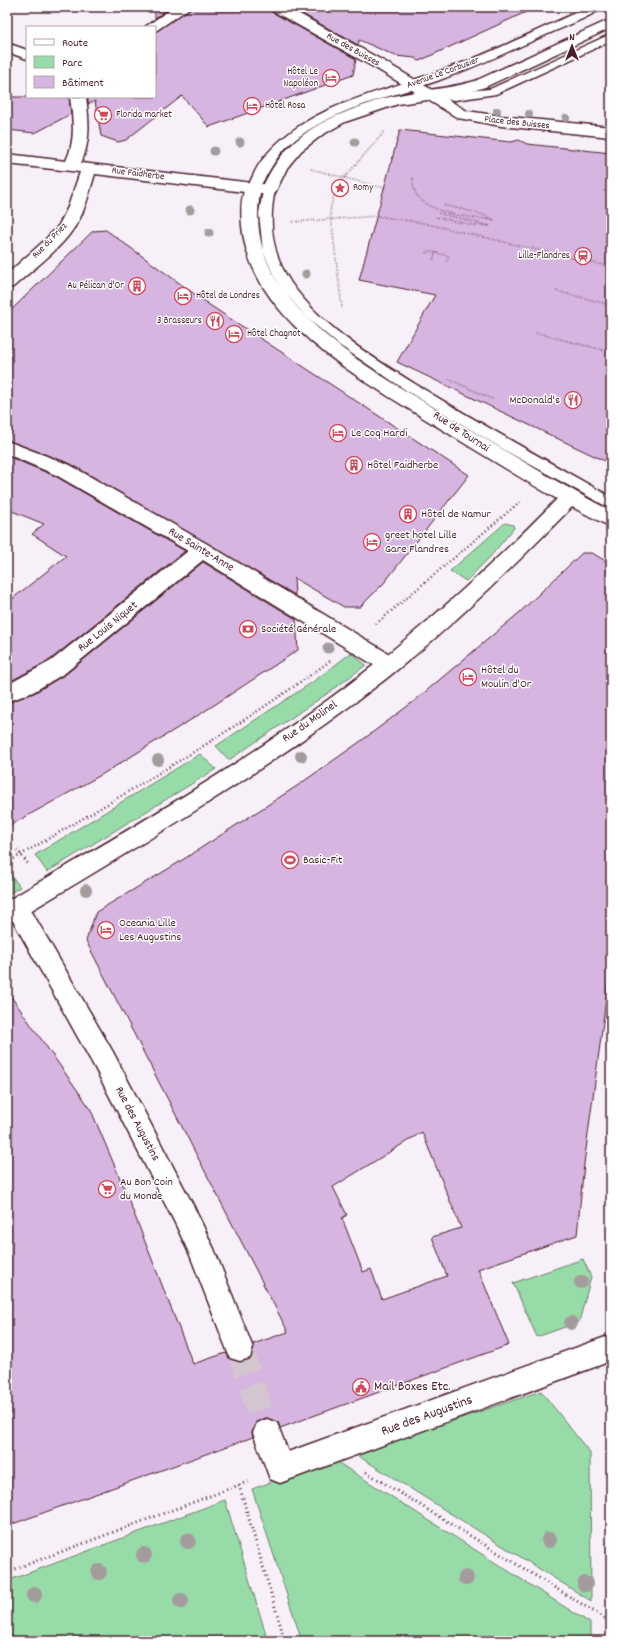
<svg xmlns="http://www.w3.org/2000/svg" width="618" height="1648" viewBox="0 0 618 1648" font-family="Dekko,sans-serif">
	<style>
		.green { fill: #97dca8; stroke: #707e6a }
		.building { fill: #d6b5e0; stroke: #4a1f2b; fill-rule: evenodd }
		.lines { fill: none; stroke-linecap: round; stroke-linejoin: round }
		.minor-tunnel { stroke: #d4c6d0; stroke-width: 26; stroke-dasharray: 26 13; stroke-linecap: butt }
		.service-casing { stroke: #4a1f2b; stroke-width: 3 }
		.pedestrian-casing { stroke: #4a1f2b; stroke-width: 3 }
		.minor-casing { stroke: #4a1f2b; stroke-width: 3 }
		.tertiary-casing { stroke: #4a1f2b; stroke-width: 3 }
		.path-far2 { stroke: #4a1f2b; stroke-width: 2; stroke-dasharray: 0.5 2; stroke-linecap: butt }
		.path-far1 { stroke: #4a1f2b; stroke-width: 2.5; stroke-dasharray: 1 3; stroke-linecap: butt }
		.path { stroke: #4a1f2b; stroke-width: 3; stroke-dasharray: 1 3.5; stroke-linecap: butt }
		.service { fill: #fff; fill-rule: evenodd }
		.pedestrian { fill: #fff; fill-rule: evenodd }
		.minor { fill: #fff; fill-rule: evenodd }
		.tertiary { fill: #fff; fill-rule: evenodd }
		.tree { fill: #a49c9c }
		.labels { text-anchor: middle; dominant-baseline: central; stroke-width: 3; stroke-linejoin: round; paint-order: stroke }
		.far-street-label { font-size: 10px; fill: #4a1f2b; stroke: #fff }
		.far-poi-label { font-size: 10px; fill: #4a1f2b; stroke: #fff; text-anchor: start }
		.poi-label { font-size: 12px; fill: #4a1f2b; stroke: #fff; text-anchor: start }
		.street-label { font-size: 12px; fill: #4a1f2b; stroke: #fff }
		.near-poi-label { font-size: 14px; fill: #4a1f2b; stroke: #fff; text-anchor: start }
		.near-street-label { font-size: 14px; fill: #4a1f2b; stroke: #fff }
	</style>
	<rect width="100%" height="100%" fill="#f7f0f9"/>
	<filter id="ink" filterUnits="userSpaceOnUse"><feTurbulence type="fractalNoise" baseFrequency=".025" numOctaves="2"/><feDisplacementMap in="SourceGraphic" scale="8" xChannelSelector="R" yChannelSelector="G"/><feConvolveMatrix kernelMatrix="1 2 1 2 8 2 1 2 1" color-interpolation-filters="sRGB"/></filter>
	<g filter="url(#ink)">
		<g class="green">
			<polygon points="505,523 513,525 514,528 490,557 466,581 450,571"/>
			<polygon points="351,653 366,665 328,693 229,760 216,746 314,681"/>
			<polygon points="200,754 216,769 47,872 35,855"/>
			<polygon points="8,871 20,887 7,895 7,871"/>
			<polygon points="583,1259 591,1277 579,1322 537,1337 513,1283"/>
			<polygon points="541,1391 590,1453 591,1601 355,1454"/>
			<polygon points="334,1460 590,1623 590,1641 302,1641 252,1489"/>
			<polygon points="225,1500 268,1641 7,1641 7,1581"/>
		</g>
		<g class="building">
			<polygon points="155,7 171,7 155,18"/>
			<polygon points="192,7 268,7 270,11 356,59 353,75 209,127 182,96 126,140 118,142 101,136 95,101 88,104 88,97 155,97 155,32"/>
			<polygon points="290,7 537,7 419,61 415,58 396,56 359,40 358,45"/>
			<polygon points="7,97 69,97 71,114 35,133 7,130"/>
			<polygon points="400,130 511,142 519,140 527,144 611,153 611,464 397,362 435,295 359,280"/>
			<polygon points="106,230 211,306 469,475 384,583 360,607 344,607 294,578 295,595 71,464 7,440 7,314 93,231"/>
			<polygon points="7,456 55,476 185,551 50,660 7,683 7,603 66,556 32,534 44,524 7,509"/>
			<path d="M 582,553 L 592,553 L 611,564 L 611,962 L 584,1164 L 577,1235 L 478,1269 L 509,1345 L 280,1428 L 278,1422 L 266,1418 L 256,1422 L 252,1432 L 253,1437 L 7,1526 L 7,991 L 90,1108 L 122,1183 L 193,1364 L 226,1353 L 230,1359 L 240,1362 L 250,1359 L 254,1348 L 253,1344 L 288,1332 L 86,941 L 96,912 L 173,866 L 297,786 L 361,741 L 413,702 L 519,613 ZM 422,1132 L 461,1228 L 432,1237 L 447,1276 L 382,1299 L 371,1269 L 363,1272 L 342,1218 L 347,1215 L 333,1187 Z"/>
			<polygon points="203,562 296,619 298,650 202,713 101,775 7,827 7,703 34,693 66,674"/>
		</g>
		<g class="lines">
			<polyline class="minor-tunnel" points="240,1348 267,1433"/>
			<g class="service-casing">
				<g id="service">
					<path d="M 588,7 L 603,7 C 597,14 559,29 548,34 C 512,50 475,67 437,81 C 388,98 334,108 292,142 C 275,156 269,173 257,191 L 253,192 L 247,188 C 252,179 256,167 263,159 C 309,101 389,92 454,66 C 500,49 544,27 588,7 Z"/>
					<polygon points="611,34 611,41 496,94 455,100 434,99 428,95 434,91 455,92 490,89"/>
					<path d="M 269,186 L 275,190 C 268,222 272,255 291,283 C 323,329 378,361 425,390 C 486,427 549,462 611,497 L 611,509 L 506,451 L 407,391 L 339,345 L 307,318 L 281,288 L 273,274 L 263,251 L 259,214 L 263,190 Z"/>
				</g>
			</g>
			<g class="pedestrian-casing">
				<polygon id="pedestrian" points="7,43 27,50 27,59 7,52"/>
			</g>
			<g class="minor-casing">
				<g id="minor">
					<polygon points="174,7 191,7 157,30 155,31 155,27 145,27"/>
					<polygon points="269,7 287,7 387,63 467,111 501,116 611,127 611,137 501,126 458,118 377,69 271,10"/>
					<path d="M 70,97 L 86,97 C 89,120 91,141 81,163 L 253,183 L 259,185 L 261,188 L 259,191 L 253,193 L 95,174 C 90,189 87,204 80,218 C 65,247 36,266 13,287 L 7,288 L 7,274 L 44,241 L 59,225 L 68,207 L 80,172 L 7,164 L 7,154 L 66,161 C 76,140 73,119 70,97 Z"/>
					<polygon points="7,441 70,465 209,545 396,658 399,664 396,670 389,672 382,670 203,560 65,673 33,692 7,702 7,685 51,661 188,551 56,475 7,454"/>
					<polygon points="17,897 25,900 113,1052 193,1205 214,1249 253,1348 250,1358 240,1361 230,1358 190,1255 175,1223 95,1068 7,910 9,900"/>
					<polygon points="611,1335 611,1361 280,1483 270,1479 253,1433 257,1423 267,1419 277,1423 288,1452"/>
				</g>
			</g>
			<g class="tertiary-casing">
				<path id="tertiary" d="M 611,19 L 611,28 L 485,87 L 457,96 L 398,104 L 345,122 L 322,135 L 301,151 L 287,168 L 275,193 L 260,194 C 254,226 262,261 282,288 C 322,344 387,379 444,414 C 499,447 554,481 611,511 L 611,527 L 572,507 C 513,567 453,626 387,678 C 270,769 142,844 15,920 L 7,923 L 7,901 C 132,828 260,755 374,665 C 439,614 499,558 557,499 C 514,474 472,448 430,422 C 358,377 251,320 242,226 C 241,214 240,195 247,185 L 264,184 C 285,141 314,123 359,107 C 371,103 382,98 394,96 C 421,90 448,89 475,81 Z"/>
			</g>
			<g class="path-far2">
				<polyline points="311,169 384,188"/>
				<path d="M 413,178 C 409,214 469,217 494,220 L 478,213 L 443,205"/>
				<polyline points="604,191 611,192"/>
				<polyline points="436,217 471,225 490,226 438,213"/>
				<polyline points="292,222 377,216 423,223 611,267"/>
				<polyline points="426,253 427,251 449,256 446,262"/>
				<polyline points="433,260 436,252"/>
				<polyline points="556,291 611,305"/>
				<polyline points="342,308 330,210 337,186 385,131"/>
				<polyline points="536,333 611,352"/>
				<polyline points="449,379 494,400"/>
			</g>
			<g class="path-far1">
				<polyline points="376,624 522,500"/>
				<polyline points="17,850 29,865"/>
				<path d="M 7,863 C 117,798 227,736 330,661"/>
			</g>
			<g class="path">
				<polyline points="366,1472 611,1622"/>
				<polyline points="239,1485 285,1641"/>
				<polyline points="7,1572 250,1481"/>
			</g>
			<use href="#service" class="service"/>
			<use href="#pedestrian" class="pedestrian"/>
			<use href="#minor" class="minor"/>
			<use href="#tertiary" class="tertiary"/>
		</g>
		<g class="tree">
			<circle cx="497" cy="111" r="4"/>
			<circle cx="529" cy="114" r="4"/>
			<circle cx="566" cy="118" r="4"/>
			<circle cx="240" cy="142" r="4.5"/>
			<circle cx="355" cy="142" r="4.5"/>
			<circle cx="214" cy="151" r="4.5"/>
			<circle cx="190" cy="210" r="4.5"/>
			<circle cx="209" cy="233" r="4.5"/>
			<circle cx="306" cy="274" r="4.5"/>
			<circle cx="328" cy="648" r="5.5"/>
			<circle cx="301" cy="756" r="6"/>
			<circle cx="158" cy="760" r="6"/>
			<circle cx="86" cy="890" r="6"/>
			<circle cx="581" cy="1282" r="7"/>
			<circle cx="571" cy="1323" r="7"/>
			<circle cx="549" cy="1540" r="8"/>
			<circle cx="188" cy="1541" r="8"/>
			<circle cx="144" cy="1555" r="8"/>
			<circle cx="99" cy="1572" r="8"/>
			<circle cx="466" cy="1578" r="8"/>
			<circle cx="585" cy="1584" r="8"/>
			<circle cx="34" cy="1595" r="8"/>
			<circle cx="181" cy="1601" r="8"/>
		</g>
	</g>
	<defs>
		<g id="hotel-ring" transform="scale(0.9)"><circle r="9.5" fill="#fff" stroke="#d1495b" stroke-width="1.5"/><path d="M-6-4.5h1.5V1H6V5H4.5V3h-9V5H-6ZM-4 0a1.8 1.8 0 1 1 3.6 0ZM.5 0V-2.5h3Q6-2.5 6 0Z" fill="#d1495b"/></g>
		<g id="supermarket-ring" transform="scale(0.9)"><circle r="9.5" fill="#fff" stroke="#d1495b" stroke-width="1.5"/><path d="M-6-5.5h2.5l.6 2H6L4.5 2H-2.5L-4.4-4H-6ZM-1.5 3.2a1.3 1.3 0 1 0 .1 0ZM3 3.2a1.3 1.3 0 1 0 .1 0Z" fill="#d1495b"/></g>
		<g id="sight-ring" transform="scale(0.9)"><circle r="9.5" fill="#fff" stroke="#d1495b" stroke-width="1.5"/><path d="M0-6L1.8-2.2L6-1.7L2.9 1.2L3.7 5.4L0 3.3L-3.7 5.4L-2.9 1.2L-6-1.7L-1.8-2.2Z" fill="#d1495b"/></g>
		<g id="station-ring" transform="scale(0.9)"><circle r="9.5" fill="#fff" stroke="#d1495b" stroke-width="1.5"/><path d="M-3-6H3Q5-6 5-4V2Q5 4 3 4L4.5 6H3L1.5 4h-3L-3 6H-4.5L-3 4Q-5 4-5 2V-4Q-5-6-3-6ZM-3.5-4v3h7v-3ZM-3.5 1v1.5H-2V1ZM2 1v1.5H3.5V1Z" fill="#d1495b"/></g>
		<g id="building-ring" transform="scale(0.9)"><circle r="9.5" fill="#fff" stroke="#d1495b" stroke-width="1.5"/><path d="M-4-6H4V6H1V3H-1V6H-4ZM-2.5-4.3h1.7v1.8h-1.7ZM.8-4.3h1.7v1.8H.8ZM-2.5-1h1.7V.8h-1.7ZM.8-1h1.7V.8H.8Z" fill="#d1495b"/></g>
		<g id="restaurant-ring" transform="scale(0.9)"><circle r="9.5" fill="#fff" stroke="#d1495b" stroke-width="1.5"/><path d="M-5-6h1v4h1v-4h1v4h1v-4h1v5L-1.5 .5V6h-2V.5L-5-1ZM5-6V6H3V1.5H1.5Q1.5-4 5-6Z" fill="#d1495b"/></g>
		<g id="bank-ring" transform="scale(0.9)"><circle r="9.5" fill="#fff" stroke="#d1495b" stroke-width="1.5"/><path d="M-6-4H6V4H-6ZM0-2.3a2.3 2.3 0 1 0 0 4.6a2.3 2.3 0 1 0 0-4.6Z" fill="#d1495b"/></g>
		<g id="stadium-ring" transform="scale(0.9)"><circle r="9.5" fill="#fff" stroke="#d1495b" stroke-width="1.5"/><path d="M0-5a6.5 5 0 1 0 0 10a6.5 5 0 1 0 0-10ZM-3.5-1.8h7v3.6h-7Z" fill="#d1495b"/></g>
		<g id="civic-ring" transform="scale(0.9)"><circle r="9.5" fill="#fff" stroke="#d1495b" stroke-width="1.5"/><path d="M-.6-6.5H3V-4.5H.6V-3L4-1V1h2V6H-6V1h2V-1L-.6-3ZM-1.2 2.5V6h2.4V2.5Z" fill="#d1495b"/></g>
	</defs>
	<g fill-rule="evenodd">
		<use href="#hotel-ring" x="331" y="78"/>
		<use href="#hotel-ring" x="252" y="106"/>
		<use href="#supermarket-ring" x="103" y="115"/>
		<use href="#sight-ring" x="340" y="188"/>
		<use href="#station-ring" x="583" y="256"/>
		<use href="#building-ring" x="137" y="286"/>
		<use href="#hotel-ring" x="183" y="296"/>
		<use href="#restaurant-ring" x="215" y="321"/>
		<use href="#hotel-ring" x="234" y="334"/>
		<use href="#restaurant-ring" x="573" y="400"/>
		<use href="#hotel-ring" x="338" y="433"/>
		<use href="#building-ring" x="354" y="465"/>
		<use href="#building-ring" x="408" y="514"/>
		<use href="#hotel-ring" x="372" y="542"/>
		<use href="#bank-ring" x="248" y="629"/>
		<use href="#hotel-ring" x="468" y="677"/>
		<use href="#stadium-ring" x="290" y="860"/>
		<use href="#hotel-ring" x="106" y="930"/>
		<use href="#supermarket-ring" x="107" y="1189"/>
		<use href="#civic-ring" x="361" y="1387"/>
	</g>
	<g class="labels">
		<g class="far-street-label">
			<text transform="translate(353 50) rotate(29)">Rue des Buisses</text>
			<text transform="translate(443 73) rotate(-20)">Avenue Le Corbusier</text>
			<text transform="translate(517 123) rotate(6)">Place des Buisses</text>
			<text transform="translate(138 174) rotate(7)">Rue Faidherbe</text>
			<text transform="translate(50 241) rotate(-46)">Rue du Priez</text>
		</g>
		<g class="far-poi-label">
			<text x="318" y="72" text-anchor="end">Hôtel Le<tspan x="318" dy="12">Napoléon</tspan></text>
			<text x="265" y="106">Hôtel Rosa</text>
			<text x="116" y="115">Florida market</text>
			<text x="353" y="188">Romy</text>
			<text x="570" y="256" text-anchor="end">Lille-Flandres</text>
			<text x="124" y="286" text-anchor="end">Au Pélican d'Or</text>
			<text x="196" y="296">Hôtel de Londres</text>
			<text x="202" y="321" text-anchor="end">3 Brasseurs</text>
			<text x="247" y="334">Hôtel Chagnot</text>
		</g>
		<g class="poi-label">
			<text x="560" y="400" text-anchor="end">McDonald's</text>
			<text x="351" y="433">Le Coq Hardi</text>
			<text x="367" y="465">Hôtel Faidherbe</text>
			<text x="421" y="514">Hôtel de Namur</text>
			<text x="385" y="535">greet hotel Lille<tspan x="385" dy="14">Gare Flandres</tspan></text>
			<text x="261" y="629">Société Générale</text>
			<text x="481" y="670">Hôtel du<tspan x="481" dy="14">Moulin d'Or</tspan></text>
			<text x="303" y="860">Basic-Fit</text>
			<text x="119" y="923">Oceania Lille<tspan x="119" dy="14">Les Augustins</tspan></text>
			<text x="120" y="1182">Au Bon Coin<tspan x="120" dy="14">du Monde</tspan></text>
		</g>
		<g class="street-label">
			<text transform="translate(461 432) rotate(33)">Rue de Tournai</text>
			<text transform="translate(201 550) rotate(31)">Rue Sainte-Anne</text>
			<text transform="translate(108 627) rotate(-39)">Rue Louis Niquet</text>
			<text transform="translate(310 722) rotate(-35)">Rue du Molinel</text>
			<text transform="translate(137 1124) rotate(62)">Rue des Augustins</text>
		</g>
		<g class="near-poi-label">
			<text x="374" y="1387">Mail Boxes Etc.</text>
		</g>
		<g class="near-street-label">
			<text transform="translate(427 1416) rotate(-20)">Rue des Augustins</text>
		</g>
	</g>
	<rect width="618" height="1648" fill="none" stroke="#fff" stroke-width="24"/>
	<rect x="12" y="12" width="594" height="1624" fill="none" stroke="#4a1f2b" stroke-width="1.5" filter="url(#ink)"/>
	<rect x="26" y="26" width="130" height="72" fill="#ffffff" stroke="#b7a5aa"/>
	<rect x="34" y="39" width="20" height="6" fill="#ffffff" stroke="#b7a5aa"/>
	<text x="62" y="46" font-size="12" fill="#4a1f2b">Route</text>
	<rect x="34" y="56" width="20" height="12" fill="#97dca8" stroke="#b7a5aa"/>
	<text x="62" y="66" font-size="12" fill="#4a1f2b">Parc</text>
	<rect x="34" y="76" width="20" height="12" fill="#d6b5e0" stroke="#b7a5aa"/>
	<text x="62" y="86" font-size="12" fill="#4a1f2b">Bâtiment</text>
	<g transform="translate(572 46)" stroke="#ffffff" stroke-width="3" paint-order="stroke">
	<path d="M0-3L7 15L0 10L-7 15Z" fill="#4a1f2b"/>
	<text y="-6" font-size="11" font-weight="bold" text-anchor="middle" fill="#4a1f2b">N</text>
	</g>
</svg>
